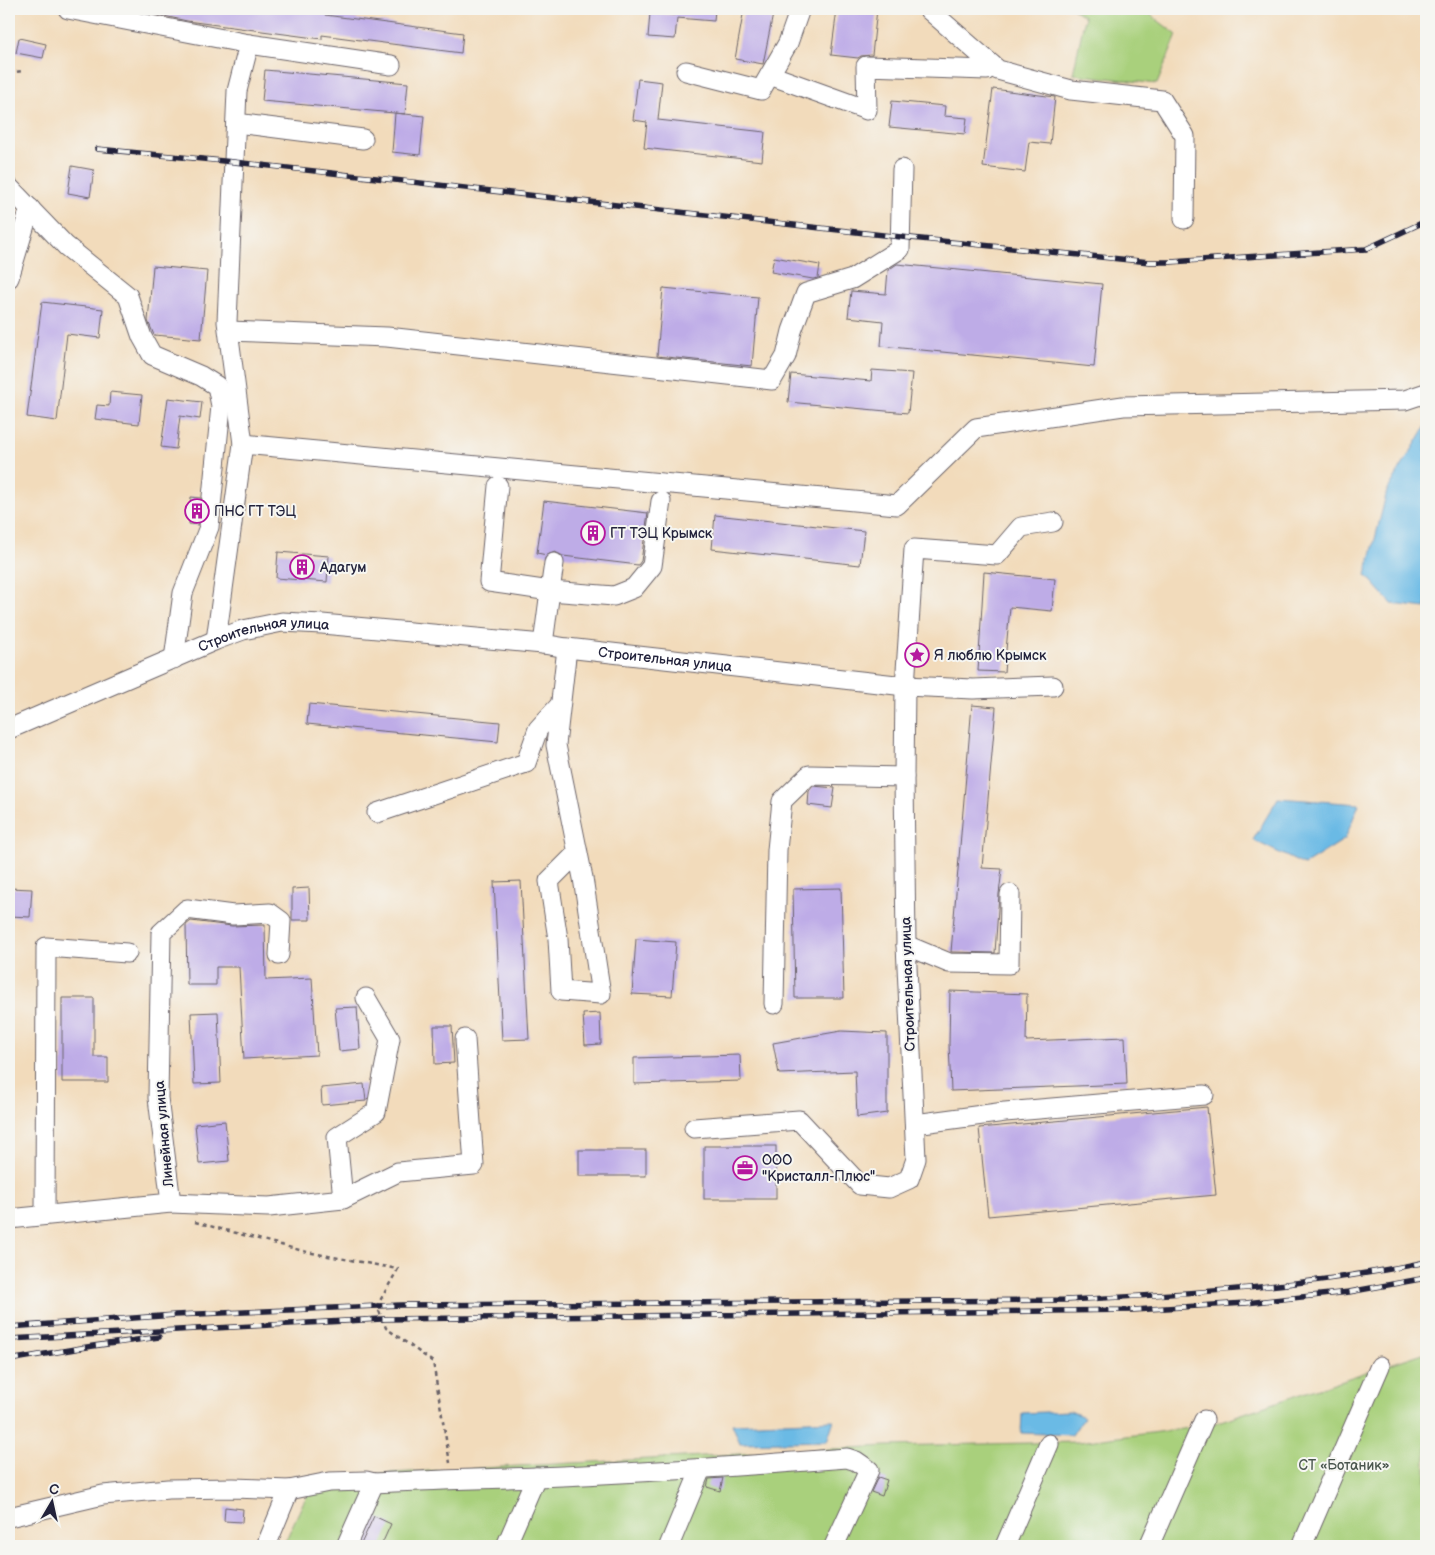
<svg xmlns="http://www.w3.org/2000/svg" width="1435" height="1555" viewBox="0 0 1435 1555" font-family="'Balsamiq Sans',sans-serif">
	<style>
		.green { fill: #a9d07b; stroke: #66795b }
		.water { fill: #6abae5; stroke: #466e90 }
		.building { fill: #beace7 }
		.lines { fill: none; stroke-linecap: round; stroke-linejoin: round }
		.minor-casing { stroke: #6b6368; stroke-width: 21 }
		.path { stroke: #6b6368; stroke-width: 2.5; stroke-dasharray: 4 4; stroke-linecap: butt }
		.minor { stroke: #fff; stroke-width: 19 }
		.rail-casing { stroke: #22223b; stroke-width: 5.5 }
		.rail { stroke: #f6f6f2; stroke-width: 4; stroke-dasharray: 11; stroke-linecap: butt }
		.labels { text-anchor: middle; dominant-baseline: central; stroke-width: 4; stroke-linejoin: round; paint-order: stroke }
		.poi-label { font-size: 14px; fill: #22223b; stroke: #f6f6f2; text-anchor: start }
		.street-label { font-size: 14px; fill: #22223b; stroke: #f6f6f2 }
		.park-label { font-size: 14px; fill: #4a564e; stroke: #f6f6f2 }
	</style>
	<rect width="100%" height="100%" fill="#f6f6f2"/>
	<filter id="ink" filterUnits="userSpaceOnUse"><feTurbulence type="fractalNoise" baseFrequency=".02" numOctaves="2"/><feDisplacementMap in="SourceGraphic" scale="10" xChannelSelector="R" yChannelSelector="G"/><feConvolveMatrix kernelMatrix="1 2 1 2 8 2 1 2 1" color-interpolation-filters="sRGB"/></filter>
	<filter id="wash" filterUnits="userSpaceOnUse"><feTurbulence type="fractalNoise" baseFrequency=".0096" numOctaves="4" result="noise"/><feDisplacementMap in="SourceGraphic" scale="20" xChannelSelector="R" yChannelSelector="G"/><feGaussianBlur stdDeviation="1.12" result="paint"/><feColorMatrix in="noise" values="0 0 0 0 0 0 0 0 0 0 0 0 0 0 0 0 0 1.4 0 .05"/><feComposite in="paint" operator="in"/></filter>
	<g filter="url(#wash)">
		<rect width="100%" height="100%" fill="#f2dbbb"/>
		<g class="green">
			<polygon points="1073,9 1143,9 1177,35 1157,84 1073,74 1085,17"/>
			<polygon points="1426,1352 1426,1546 283,1546 303,1503 318,1477 887,1446 1079,1442 1206,1426"/>
		</g>
		<g class="water">
			<polygon points="1426,426 1426,608 1392,604 1366,575 1387,491"/>
			<polygon points="1278,798 1359,804 1345,839 1304,865 1253,840"/>
			<polygon points="1070,1411 1084,1417 1072,1435 1021,1433 1022,1413"/>
			<polygon points="834,1420 827,1441 740,1443 732,1424"/>
		</g>
		<g id="blocks">
			<g class="building">
				<polygon points="155,9 326,9 325,15 463,33 461,53 322,35 322,39 187,21 155,14"/>
				<polygon points="675,9 715,9 714,21 677,18 675,39 648,37 650,13 674,15"/>
				<polygon points="744,9 774,9 763,64 735,59"/>
				<polygon points="837,9 877,9 872,55 861,56 858,58 831,55"/>
				<polygon points="19,38 46,44 43,58 16,53"/>
				<polygon points="265,70 408,83 405,114 262,101"/>
				<polygon points="638,79 662,82 658,120 765,132 762,161 644,148 647,122 633,120"/>
				<polygon points="993,89 1055,97 1050,144 1029,142 1025,172 983,167"/>
				<polygon points="892,101 945,106 944,116 967,118 965,134 889,127"/>
				<polygon points="395,113 424,116 420,155 392,152"/>
				<polygon points="72,166 94,170 90,197 68,193"/>
				<polygon points="774,257 820,265 818,278 813,279 771,272"/>
				<polygon points="897,264 1102,284 1094,367 881,346 883,321 848,317 851,291 886,294 888,270"/>
				<polygon points="153,266 207,271 201,339 154,335 148,321"/>
				<polygon points="663,288 758,297 752,366 657,356"/>
				<polygon points="42,302 103,309 100,338 67,334 57,421 27,417"/>
				<polygon points="872,370 912,373 908,413 788,402 791,374 871,381"/>
				<polygon points="110,392 142,395 139,424 95,419 97,405 109,406"/>
				<polygon points="168,398 202,402 200,419 180,416 176,449 161,447"/>
				<polygon points="191,497 201,498 198,525 189,524"/>
				<polygon points="544,501 648,513 641,561 638,565 563,556 555,552 547,555 537,553"/>
				<polygon points="715,515 864,531 860,565 712,549"/>
				<polygon points="278,552 329,556 327,582 276,578"/>
				<polygon points="984,572 1055,579 1052,611 1010,607 1004,672 978,671"/>
				<polygon points="309,704 500,722 498,742 307,724"/>
				<polygon points="972,705 996,707 982,868 1002,869 999,894 995,953 951,952"/>
				<polygon points="813,786 835,788 832,808 808,805 809,791"/>
				<polygon points="521,881 529,1039 502,1040 494,882"/>
				<polygon points="9,888 32,889 30,917 9,916"/>
				<polygon points="309,888 310,920 292,920 292,889"/>
				<polygon points="841,888 844,998 795,998 793,889"/>
				<polygon points="191,921 232,926 265,925 266,980 312,978 317,1055 244,1059 239,967 216,967 216,985 187,985 186,925"/>
				<polygon points="636,939 676,942 672,996 632,994"/>
				<polygon points="950,991 1027,994 1026,1041 1125,1037 1127,1084 951,1091 949,1044"/>
				<polygon points="62,998 94,998 94,1057 108,1057 108,1082 62,1082"/>
				<polygon points="357,1007 360,1049 339,1051 335,1008"/>
				<polygon points="218,1012 221,1083 194,1084 191,1013"/>
				<polygon points="600,1013 601,1044 585,1045 583,1014"/>
				<polygon points="434,1026 452,1026 454,1063 435,1064"/>
				<polygon points="841,1031 887,1033 887,1113 857,1117 855,1071 779,1074 773,1043"/>
				<polygon points="740,1055 741,1081 634,1084 634,1058"/>
				<polygon points="364,1084 366,1101 322,1105 321,1088"/>
				<polygon points="1207,1107 1216,1195 988,1216 979,1128"/>
				<polygon points="225,1121 229,1161 199,1164 195,1124"/>
				<rect x="704" y="1146" width="72" height="53"/>
				<rect x="579" y="1150" width="67" height="26"/>
				<polygon points="878,1477 887,1480 882,1496 871,1492"/>
				<polygon points="723,1478 720,1491 707,1487 709,1479"/>
				<polygon points="225,1507 243,1509 242,1522 224,1521"/>
				<polygon points="374,1516 391,1524 381,1546 360,1546"/>
			</g>
		</g>
	</g>
	<g filter="url(#ink)">
		<use href="#blocks" fill-opacity="0" stroke="#6b6368" stroke-width="1"/>
		<g class="lines">
			<g class="minor-casing">
				<g id="minor">
					<polyline points="68,9 249,44 237,91 227,322 243,444"/>
					<polyline points="928,9 998,70 1071,90 1162,100 1185,136 1184,219"/>
					<polyline points="249,44 391,65"/>
					<polyline points="686,71 761,90 788,43 800,9"/>
					<polyline points="770,75 867,110 866,66 987,70 992,65"/>
					<polyline points="236,123 363,139"/>
					<polyline points="9,187 66,246 128,296 142,337 152,355 201,376 217,386 221,406 209,527 183,593 174,659"/>
					<polyline points="9,278 30,208"/>
					<polyline points="229,331 387,337 772,380 786,356 792,331 806,293 852,279 900,249 902,169"/>
					<polyline points="498,486 489,582 550,591 554,563"/>
					<polyline points="216,640 243,444 897,505 976,428 1123,406 1405,400 1426,393"/>
					<polyline points="543,644 550,591 614,596 634,588 652,566 661,501"/>
					<polyline points="567,648 556,745 583,878 601,994 561,991 558,939 549,881 578,852"/>
					<path id="s1" d="M 9,729 L 216,640 L 243,630 L 282,622 L 322,624 L 543,644 L 567,648 L 905,686 L 973,689 L 1053,686"/>
					<polyline points="377,813 526,763 538,729 559,706"/>
					<polyline points="906,945 949,963 1009,964 1010,894"/>
					<polyline points="774,1004 777,850 782,801 809,775 904,777"/>
					<polyline points="915,1124 1005,1112 1204,1095"/>
					<polyline points="694,1128 799,1120 860,1185 889,1188 909,1179 916,1159 906,945 904,777 905,686 914,549 997,555 1021,527 1053,522"/>
					<polyline points="343,1199 398,1172 474,1165 465,1039"/>
					<polyline points="171,1203 269,1207 343,1199 337,1137 376,1112 390,1039 366,998"/>
					<polyline points="45,1215 46,947 127,953"/>
					<polyline points="9,1219 171,1203 158,1098 161,933 187,909 233,915 270,913 281,921 279,955"/>
					<path d="M 9,1517 L 103,1495 L 168,1489 L 233,1488 L 289,1490 L 329,1482 L 366,1481 L 374,1483 C 428,1480 482,1479 537,1477 C 640,1473 743,1466 847,1458 L 856,1461 L 869,1470 L 834,1546"/>
					<polyline points="266,1546 289,1490"/>
					<polyline points="346,1546 374,1483"/>
					<polyline points="506,1546 536,1477"/>
					<polyline points="669,1546 701,1469"/>
					<polyline points="1005,1546 1049,1444"/>
					<polyline points="1149,1546 1204,1420"/>
					<polyline points="1302,1546 1380,1366"/>
				</g>
			</g>
			<g class="path">
				<polyline points="9,73 22,71"/>
				<polyline points="195,1222 307,1252 398,1269 377,1306 386,1328 433,1362 450,1463"/>
			</g>
			<use href="#minor" class="minor"/>
			<g class="rail-casing">
				<g id="rail">
					<polyline points="97,149 234,162 901,237 1150,262 1171,262 1366,249 1426,221"/>
					<path d="M 9,1327 L 175,1315 L 401,1305 L 1066,1300 C 1187,1294 1307,1287 1426,1262"/>
					<polyline points="9,1339 382,1319 1134,1310 1246,1303 1349,1292 1426,1278"/>
					<polyline points="9,1360 93,1346 159,1337"/>
				</g>
			</g>
			<use href="#rail" class="rail"/>
		</g>
	</g>
	<defs>
		<g id="building-ring" transform="scale(1.25)"><circle r="9.5" fill="#f6f6f2" stroke="#b5179e" stroke-width="1.5"/><path d="M-4-6H4V6H1V3H-1V6H-4ZM-2.5-4.3h1.7v1.8h-1.7ZM.8-4.3h1.7v1.8H.8ZM-2.5-1h1.7V.8h-1.7ZM.8-1h1.7V.8H.8Z" fill="#b5179e"/></g>
		<g id="sight-ring" transform="scale(1.25)"><circle r="9.5" fill="#f6f6f2" stroke="#b5179e" stroke-width="1.5"/><path d="M0-6L1.8-2.2L6-1.7L2.9 1.2L3.7 5.4L0 3.3L-3.7 5.4L-2.9 1.2L-6-1.7L-1.8-2.2Z" fill="#b5179e"/></g>
		<g id="office-ring" transform="scale(1.25)"><circle r="9.5" fill="#f6f6f2" stroke="#b5179e" stroke-width="1.5"/><path d="M-6-3h4V-5.5h4V-3h4V5H-6ZM-1-4.5V-3h2v-1.5ZM-6 0V1H6V0Z" fill="#b5179e"/></g>
	</defs>
	<g fill-rule="evenodd">
		<use href="#building-ring" x="197" y="511"/>
		<use href="#building-ring" x="593" y="533"/>
		<use href="#building-ring" x="302" y="567"/>
		<use href="#sight-ring" x="917" y="655"/>
		<use href="#office-ring" x="745" y="1168"/>
	</g>
	<g class="labels">
		<g class="poi-label">
			<text x="214" y="511">ПНС ГТ ТЭЦ</text>
			<text x="610" y="533">ГТ ТЭЦ Крымск</text>
			<text x="320" y="567">Адагум</text>
			<text x="934" y="655">Я люблю Крымск</text>
			<text x="762" y="1160">ООО<tspan x="762" dy="16">"Кристалл-Плюс"</tspan></text>
		</g>
		<g class="street-label">
			<text stroke="none"><textPath href="#s1" startOffset="274">Строительная улица</textPath></text>
			<text stroke="none"><textPath href="#s1" startOffset="679">Строительная улица</textPath></text>
			<text transform="translate(908 984) rotate(-92)">Строительная улица</text>
			<text transform="translate(164 1134) rotate(-95)">Линейная улица</text>
		</g>
		<g class="park-label">
			<text x="1344" y="1465">СТ «Ботаник»</text>
		</g>
	</g>
	<rect width="1435" height="1555" fill="none" stroke="#f6f6f2" stroke-width="30"/>
	<g transform="translate(52 1502) rotate(9)" stroke="#f6f6f2" stroke-width="4" paint-order="stroke">
	<path d="M0-4L9 19L0 12L-9 19Z" fill="#22223b"/>
	<text y="-8" font-size="14" font-weight="bold" text-anchor="middle" fill="#22223b">С</text>
	</g>
</svg>
